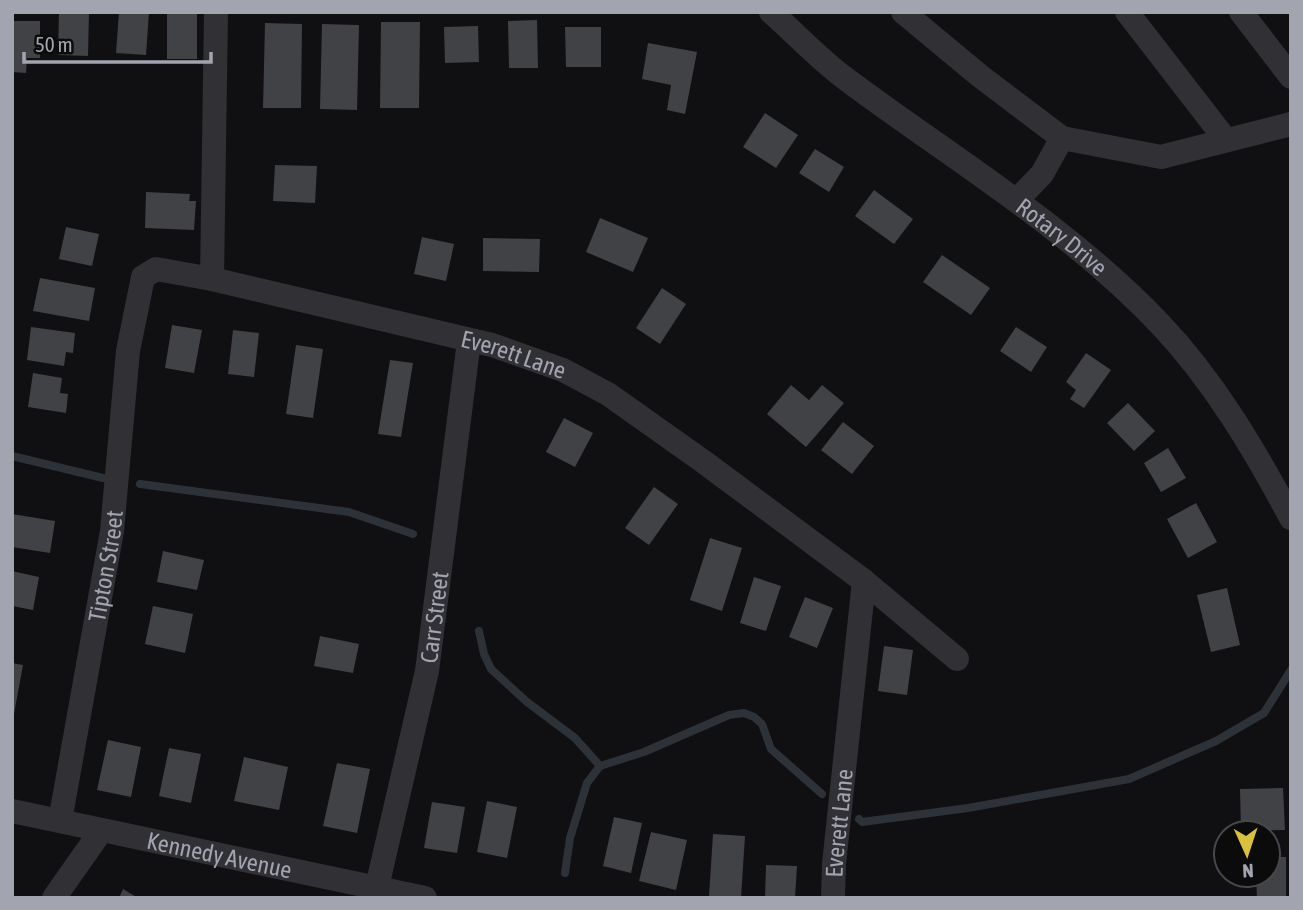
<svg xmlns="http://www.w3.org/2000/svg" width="1303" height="910" viewBox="0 0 1303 910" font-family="'Asap Condensed',sans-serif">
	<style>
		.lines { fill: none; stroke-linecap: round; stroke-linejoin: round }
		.stream { stroke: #2d3239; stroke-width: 8 }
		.building { fill: #414246 }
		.minor { stroke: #313135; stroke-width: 24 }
		.labels { text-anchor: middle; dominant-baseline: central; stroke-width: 5; stroke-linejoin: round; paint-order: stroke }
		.street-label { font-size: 24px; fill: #a2a4b0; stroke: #0b0b0b }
	</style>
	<rect width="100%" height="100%" fill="#100f11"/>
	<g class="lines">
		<g class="stream">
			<polyline points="12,456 103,478"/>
			<polyline points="140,484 349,512 413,534"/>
			<polyline points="479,631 484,654 491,669 527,702 575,738 600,766"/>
			<polyline points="859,819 862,822 968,808 1129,779 1216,741 1264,713 1291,670"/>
			<polyline points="565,873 570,838 587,783 600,766 644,752 729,715 744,713 754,717 762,724 771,749 822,794"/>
		</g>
	</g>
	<g class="building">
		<polygon points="59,12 89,12 88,56 58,55"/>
		<polygon points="119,12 149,12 146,55 116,53"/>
		<rect x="167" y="12" width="30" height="47"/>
		<polygon points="537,20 538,68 509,68 508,21"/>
		<polygon points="12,21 40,21 40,58 27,58 26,73 12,72"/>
		<polygon points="381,22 420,22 419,108 380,108"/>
		<polygon points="265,23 302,24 301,108 263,108"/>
		<polygon points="322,24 359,25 357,110 320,109"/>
		<polygon points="478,26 479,62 445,63 444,27"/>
		<polygon points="565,27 601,27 601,67 566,67"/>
		<polygon points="648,43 697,52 685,114 667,110 671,85 642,79"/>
		<polygon points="765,113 798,135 776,168 743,147"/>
		<polygon points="815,149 844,167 829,192 799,173"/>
		<polygon points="275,165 317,166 315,203 273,201"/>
		<polygon points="874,190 913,219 894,244 855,216"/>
		<polygon points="146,192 190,194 189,201 196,201 194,230 145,228"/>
		<polygon points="600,218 648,238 633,272 586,252"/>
		<polygon points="66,227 99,234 92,266 59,259"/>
		<polygon points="422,237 454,244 446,281 414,274"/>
		<polygon points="483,238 540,239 539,272 483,271"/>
		<polygon points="942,255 990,288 971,315 923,282"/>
		<polygon points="40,278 95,288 89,321 33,311"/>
		<polygon points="662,288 686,304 660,344 636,328"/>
		<polygon points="172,325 202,330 194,373 165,368"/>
		<polygon points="31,327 75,333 73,353 66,352 64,366 27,360"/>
		<polygon points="1016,327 1047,347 1031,372 1000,351"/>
		<polygon points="233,330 259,333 254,377 228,374"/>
		<polygon points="296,345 323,349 313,418 286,414"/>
		<polygon points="1086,353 1111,370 1084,408 1070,399 1076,390 1066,382"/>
		<polygon points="390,360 413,363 401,437 378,434"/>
		<polygon points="33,373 62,378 60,393 68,394 66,413 28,407"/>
		<polygon points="791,385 809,400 822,385 844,403 806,447 767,414"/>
		<polygon points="1128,403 1155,431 1134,451 1107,423"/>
		<polygon points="564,418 593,433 575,467 546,452"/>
		<polygon points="843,422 874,446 852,474 821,450"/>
		<polygon points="1168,448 1186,478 1161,492 1144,463"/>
		<polygon points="654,487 678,504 649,545 625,528"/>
		<polygon points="1196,503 1217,542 1188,558 1167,519"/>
		<polygon points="12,514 55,521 50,553 12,547"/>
		<polygon points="710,538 742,548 722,611 690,600"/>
		<polygon points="163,551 204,560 197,590 157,582"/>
		<polygon points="12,571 39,577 33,610 12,606"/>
		<polygon points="754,577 781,586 766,631 740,623"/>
		<polygon points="1227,588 1240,645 1211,652 1197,595"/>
		<polygon points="805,597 833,608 817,648 789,637"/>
		<polygon points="153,606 193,614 185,653 145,644"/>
		<polygon points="320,636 359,644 353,673 314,666"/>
		<polygon points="884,646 913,650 907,695 878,691"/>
		<polygon points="12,663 23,665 14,714 12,713"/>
		<polygon points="108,740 141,747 131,797 97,790"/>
		<polygon points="169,748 201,754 191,803 159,796"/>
		<polygon points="244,757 288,767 279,810 234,801"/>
		<polygon points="337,763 370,769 357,833 323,826"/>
		<polygon points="1283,788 1285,830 1241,831 1240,789"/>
		<polygon points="487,801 517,807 507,858 477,852"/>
		<polygon points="432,802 465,807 457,853 424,848"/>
		<polygon points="614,817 642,823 631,873 603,866"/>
		<polygon points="651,832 687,840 676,890 639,881"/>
		<polygon points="713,834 745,836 741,898 709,896"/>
		<polygon points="1268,857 1286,857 1286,898 1257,898 1256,875 1268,875"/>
		<polygon points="766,865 797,866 795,898 765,898"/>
		<polygon points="123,889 138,898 119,898"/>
	</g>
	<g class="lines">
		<g class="minor">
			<path id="s1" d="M 771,12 C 796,34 820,60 846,79 C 953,159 1068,227 1160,324 C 1214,381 1254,449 1291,518"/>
			<polyline points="903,12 980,76 1062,138 1161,157 1291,124"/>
			<polyline points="1127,12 1226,140"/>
			<polyline points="1241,12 1291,77"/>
			<polyline points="1017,200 1042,174 1062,138"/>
			<polyline points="212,279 216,12"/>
			<path id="s2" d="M 12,811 L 425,898"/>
			<path id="s3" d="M 60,821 L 112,531 L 128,351 L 143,277 L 156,269 L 212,279 L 492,345 L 563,370 L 608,394 L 704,462 L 864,581 L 957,659"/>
			<path id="s4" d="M 377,887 L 427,671 L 469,341"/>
			<polyline points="54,898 101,831"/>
			<path id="s5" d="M 833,898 L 834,864 L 864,581"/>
		</g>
	</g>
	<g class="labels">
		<g class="street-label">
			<text stroke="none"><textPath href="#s1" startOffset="368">Rotary Drive</textPath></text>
			<text stroke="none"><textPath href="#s3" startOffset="934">Everett Lane</textPath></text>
			<text stroke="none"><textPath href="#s3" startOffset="259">Tipton Street</textPath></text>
			<text stroke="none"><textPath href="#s4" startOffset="276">Carr Street</textPath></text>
			<text stroke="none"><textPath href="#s5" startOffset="75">Everett Lane</textPath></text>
			<text stroke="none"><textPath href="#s2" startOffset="212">Kennedy Avenue</textPath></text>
		</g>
	</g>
	<rect width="1303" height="910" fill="none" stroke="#a2a4b0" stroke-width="28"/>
	<g transform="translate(1247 854) rotate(177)"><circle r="33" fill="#0b0b0b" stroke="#47484d" stroke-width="2"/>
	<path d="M0-5L12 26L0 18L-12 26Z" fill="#d9c03f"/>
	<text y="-10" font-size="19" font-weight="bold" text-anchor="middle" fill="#a2a4b0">N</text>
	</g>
	<path d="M24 52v10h187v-10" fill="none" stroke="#a2a4b0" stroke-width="3.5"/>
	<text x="35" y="52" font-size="21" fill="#a2a4b0" stroke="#0b0b0b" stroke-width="5" paint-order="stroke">50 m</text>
</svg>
